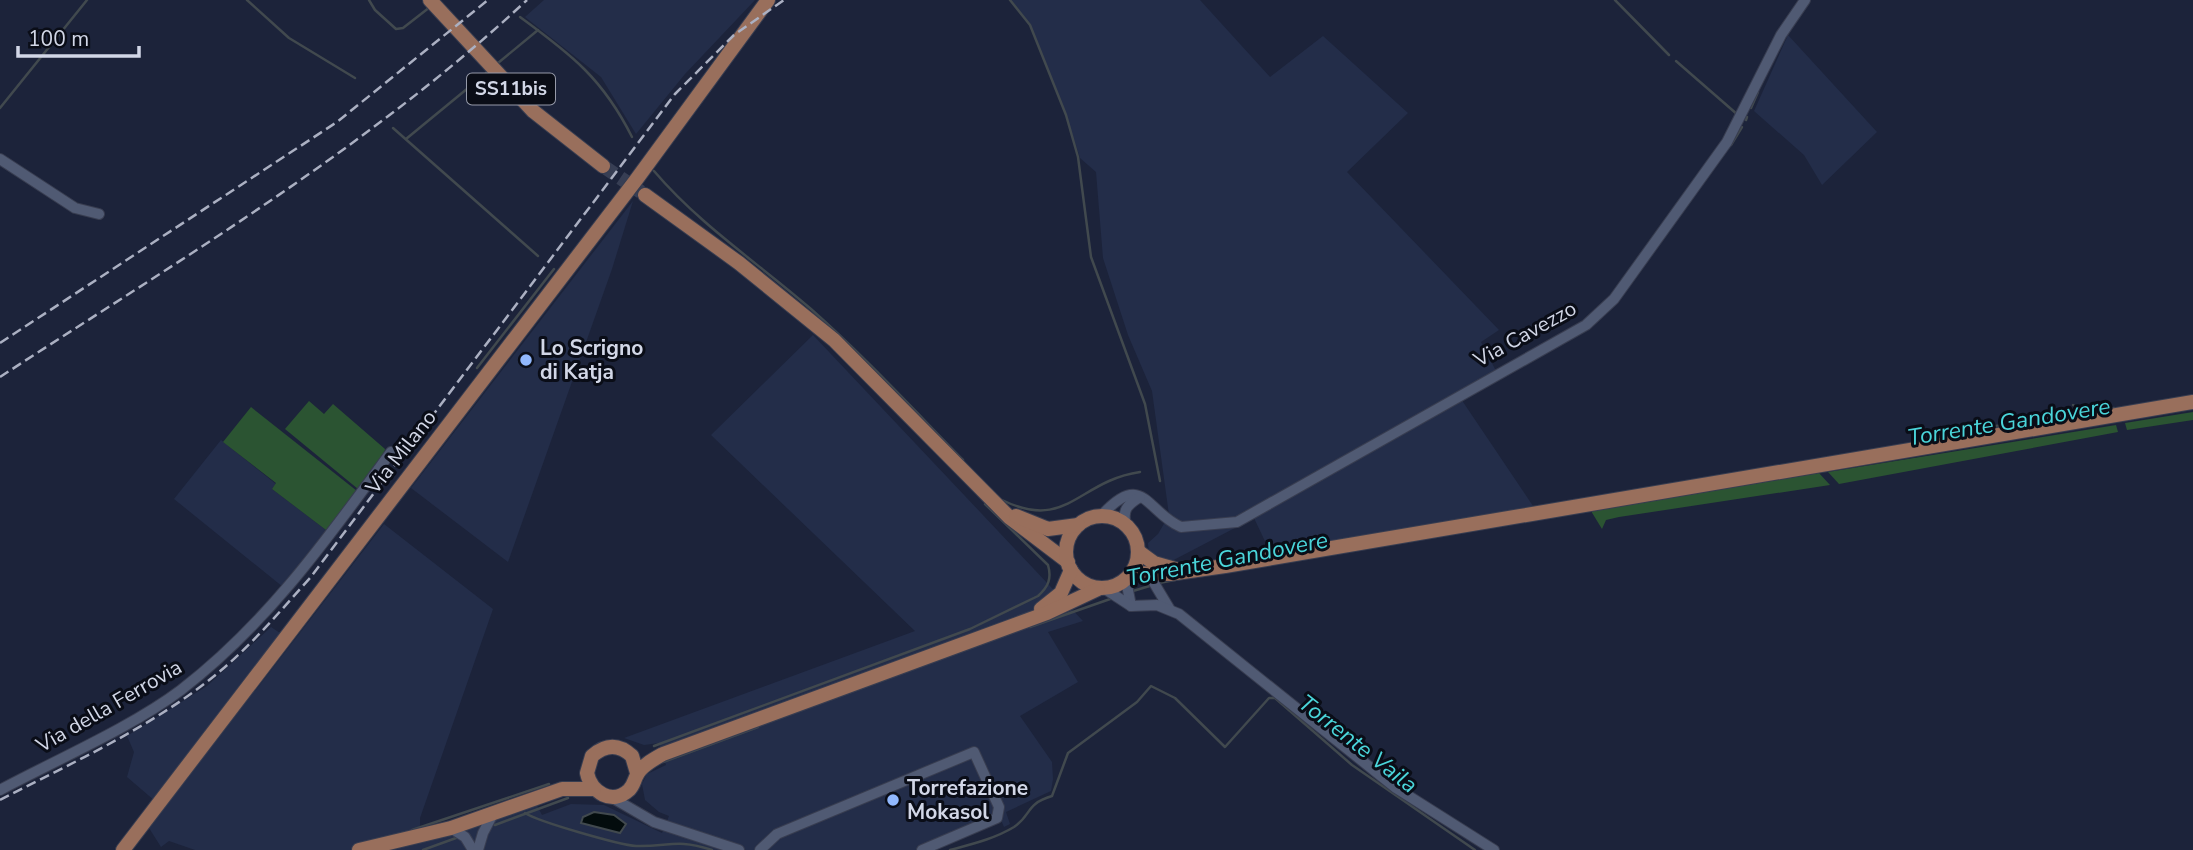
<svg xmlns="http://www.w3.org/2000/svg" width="2193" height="850" viewBox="0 0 2193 850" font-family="'Nunito Sans',sans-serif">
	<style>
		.built { fill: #232d49 }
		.green { fill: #2b5432 }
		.water { fill: #030c0d; stroke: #41494e; stroke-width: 2 }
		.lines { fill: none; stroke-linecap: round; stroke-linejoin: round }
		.stream { stroke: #41494e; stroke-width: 2.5 }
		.major-tunnel { stroke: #373e54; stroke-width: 14; stroke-dasharray: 14 7; stroke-linecap: butt }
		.minor-casing { stroke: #383d50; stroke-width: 12 }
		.major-casing { stroke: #383d50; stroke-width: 16 }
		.minor { stroke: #505a73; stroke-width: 10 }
		.major { stroke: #996f5c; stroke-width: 14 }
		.rail { stroke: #abb0c2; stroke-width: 2.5; stroke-dasharray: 10 5; stroke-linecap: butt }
		.poi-dot { fill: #91b8fd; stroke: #0a0d17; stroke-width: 2.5 }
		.labels { text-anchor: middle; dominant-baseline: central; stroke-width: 6; stroke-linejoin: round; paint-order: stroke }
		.shield { fill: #0a0d17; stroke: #969aa9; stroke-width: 2 }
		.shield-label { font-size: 19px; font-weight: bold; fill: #d2d7e7 }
		.street-label { font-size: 21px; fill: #d2d7e7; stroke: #0a0d17 }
		.poi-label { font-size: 21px; font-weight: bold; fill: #d2d7e7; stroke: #0a0d17; text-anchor: start }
		.water-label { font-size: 23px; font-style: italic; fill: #4ad5da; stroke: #0a0d17 }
	</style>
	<rect width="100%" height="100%" fill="#1c233a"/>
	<g class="built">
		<polygon points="544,0 755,0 685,74 636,134 601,77 525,17"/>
		<polygon points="1011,0 1200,0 1270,77 1323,36 1408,113 1347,172 1499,330 1481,342 1496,371 1457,393 1533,506 1458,523 1271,554 1254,518 1166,564 1149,555 1148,543 1158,534 1169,515 1152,391 1128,335 1103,258 1096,172 1080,158 1066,115 1030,24"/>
		<polygon points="1788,35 1877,132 1822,185 1804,155 1754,111"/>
		<polygon points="633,201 612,269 508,562 411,488"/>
		<polygon points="813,335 1083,621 1048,632 1078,682 1020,716 1052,762 1053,779 1051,791 1006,812 1010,824 1004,827 1001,820 935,850 195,850 169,841 161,847 149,828 384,524 493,609 420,818 420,837 535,801 542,815 571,804 604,805 662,833 669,816 659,812 645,800 642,784 647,774 666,765 659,743 644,745 624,738 915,631 711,435"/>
		<polygon points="221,440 276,484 272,489 326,530 283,587 174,499"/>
		<polygon points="271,627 280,633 155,801 127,777 134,752 127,736 207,686"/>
	</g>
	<g class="green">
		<polygon points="309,401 324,414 333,404 385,449 384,455 358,489 285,429"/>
		<polygon points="251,407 357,491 326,530 272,489 276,483 223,442"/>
		<polygon points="2193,412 2193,420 2127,430 2125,423"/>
		<polygon points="2116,425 2118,432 1839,484 1828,472"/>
		<polygon points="1819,473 1830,485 1619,517 1606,520 1602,529 1591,511"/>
	</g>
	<polygon class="water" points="594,812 614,815 626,824 620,833 581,823 583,817"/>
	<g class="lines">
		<g class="stream">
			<polyline points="247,0 289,38 355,78"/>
			<polyline points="369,0 375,10 396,29 403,28 430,7"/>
			<polyline points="1010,0 1030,25 1066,115 1078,157 1091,257 1145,404 1160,481"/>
			<polyline points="1615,0 1669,55"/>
			<path d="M 520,17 C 572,55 603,79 632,137"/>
			<polyline points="1676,61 1738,115"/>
			<polyline points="498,63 538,30"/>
			<polyline points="0,108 87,0"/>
			<polyline points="1751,108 1758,92"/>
			<polyline points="1746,120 1747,117"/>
			<polyline points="393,128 538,256"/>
			<polyline points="406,139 490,70"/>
			<polyline points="1731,145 1742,127"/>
			<path d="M 654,171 C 700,225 758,263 811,309 C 864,356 913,409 963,460"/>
			<polyline points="477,368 554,269"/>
			<polyline points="2073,405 2084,412 2114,408"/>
			<path d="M 1930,440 C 1944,436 1966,426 1979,426 C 2006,426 2041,426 2065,409"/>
			<path d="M 1002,500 C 1067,532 1078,481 1140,472"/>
			<polyline points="1159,583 1180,579"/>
			<polyline points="1133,591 1153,585"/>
			<polyline points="1030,627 1113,598"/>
			<path d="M 654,746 L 970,629 L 1038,596 C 1048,587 1052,579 1048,565 L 985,504"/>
			<polyline points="663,762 758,727"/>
			<path d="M 525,813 C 539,822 620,845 636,846 C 669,847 676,838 712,850"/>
			<polyline points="495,825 568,798"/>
			<polyline points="412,830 549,784"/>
			<polyline points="423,850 456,838"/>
			<path d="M 950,850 C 972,844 994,839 1014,827 C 1032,815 1025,804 1052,796 L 1068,753 L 1137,702 L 1151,686 L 1175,698 L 1225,747 L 1269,698 L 1275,698 L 1352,765 L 1475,850"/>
		</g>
		<polyline class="major-tunnel" points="603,166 641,192"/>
		<g class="minor-casing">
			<g id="minor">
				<polyline points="0,159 75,208 99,214"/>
				<path d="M 1101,516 C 1143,469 1146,512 1181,527 L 1237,522 L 1586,325 L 1614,299 L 1727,142 L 1781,35 L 1805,0"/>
				<path d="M 1126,525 C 1122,510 1127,505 1140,497"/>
				<polyline points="1126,580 1131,606"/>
				<polyline points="1154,583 1169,608"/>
				<polyline points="1105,589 1131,606 1157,605 1179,614 1396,788 1494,850"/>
				<path d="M 0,790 C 56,760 132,727 181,690 C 267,624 328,538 391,452"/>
				<polyline points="611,797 654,822 739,850"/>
				<polyline points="451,828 465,837 473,850"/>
				<polyline points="478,850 483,833 493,814"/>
				<polyline points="760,850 777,834 974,752 999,807 997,818 922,850"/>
			</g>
		</g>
		<g class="major-casing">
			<g id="major">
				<polyline points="430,0 533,111 603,166"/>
				<polyline points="645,195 739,263 834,340 1010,518 1068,562"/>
				<circle cx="1102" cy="552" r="36"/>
				<polyline points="1016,516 1048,529 1078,525"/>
				<polyline points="1139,552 1154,563 1175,569"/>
				<polyline points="1132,573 1169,574 1225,566 2193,402"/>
				<polyline points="1041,609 1061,593 1071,570"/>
				<path d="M 637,773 L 632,756 C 619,744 606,744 592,756 L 587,773 C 591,792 612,806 629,790 C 634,785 634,780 637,775 C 641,766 654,759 663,754 L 1047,613 L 1098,589"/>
				<polyline points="123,850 636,180 768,0"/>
				<polyline points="359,850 451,828 562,789 594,789"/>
			</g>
		</g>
		<use href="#minor" class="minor"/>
		<use href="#major" class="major"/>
		<g class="rail">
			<polyline points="0,343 337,122 488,0"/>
			<path d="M 0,377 C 181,259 368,148 527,0"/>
			<path d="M 0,800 C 77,760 159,724 225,667 C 256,640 282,609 310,578 L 675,94 L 734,35 L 784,0"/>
		</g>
	</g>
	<g class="poi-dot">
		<circle cx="526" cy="360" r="7"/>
		<circle cx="893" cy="800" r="7"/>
	</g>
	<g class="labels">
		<rect class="shield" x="467" y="73.5" width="88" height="31" rx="5"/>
		<g class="shield-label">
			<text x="511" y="89">SS11bis</text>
		</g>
		<g class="street-label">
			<text transform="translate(1525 334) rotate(-29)">Via Cavezzo</text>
			<text transform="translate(401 452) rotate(-52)">Via Milano</text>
			<text transform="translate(109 706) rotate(-30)">Via della Ferrovia</text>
		</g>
		<g class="poi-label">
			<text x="540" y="348">Lo Scrigno<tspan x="540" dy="24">di Katja</tspan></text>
			<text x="907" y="788">Torrefazione<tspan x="907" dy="24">Mokasol</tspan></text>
		</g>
		<g class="water-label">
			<text transform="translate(2009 422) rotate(-9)">Torrente Gandovere</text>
			<text transform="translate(1227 559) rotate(-11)">Torrente Gandovere</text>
			<text transform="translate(1358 744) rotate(38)">Torrente Vaila</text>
		</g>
	</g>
	<path d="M18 46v10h121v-10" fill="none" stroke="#d2d7e7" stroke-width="3.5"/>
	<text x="28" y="46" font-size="21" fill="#d2d7e7" stroke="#0a0d17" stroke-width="5" paint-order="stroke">100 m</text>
</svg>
